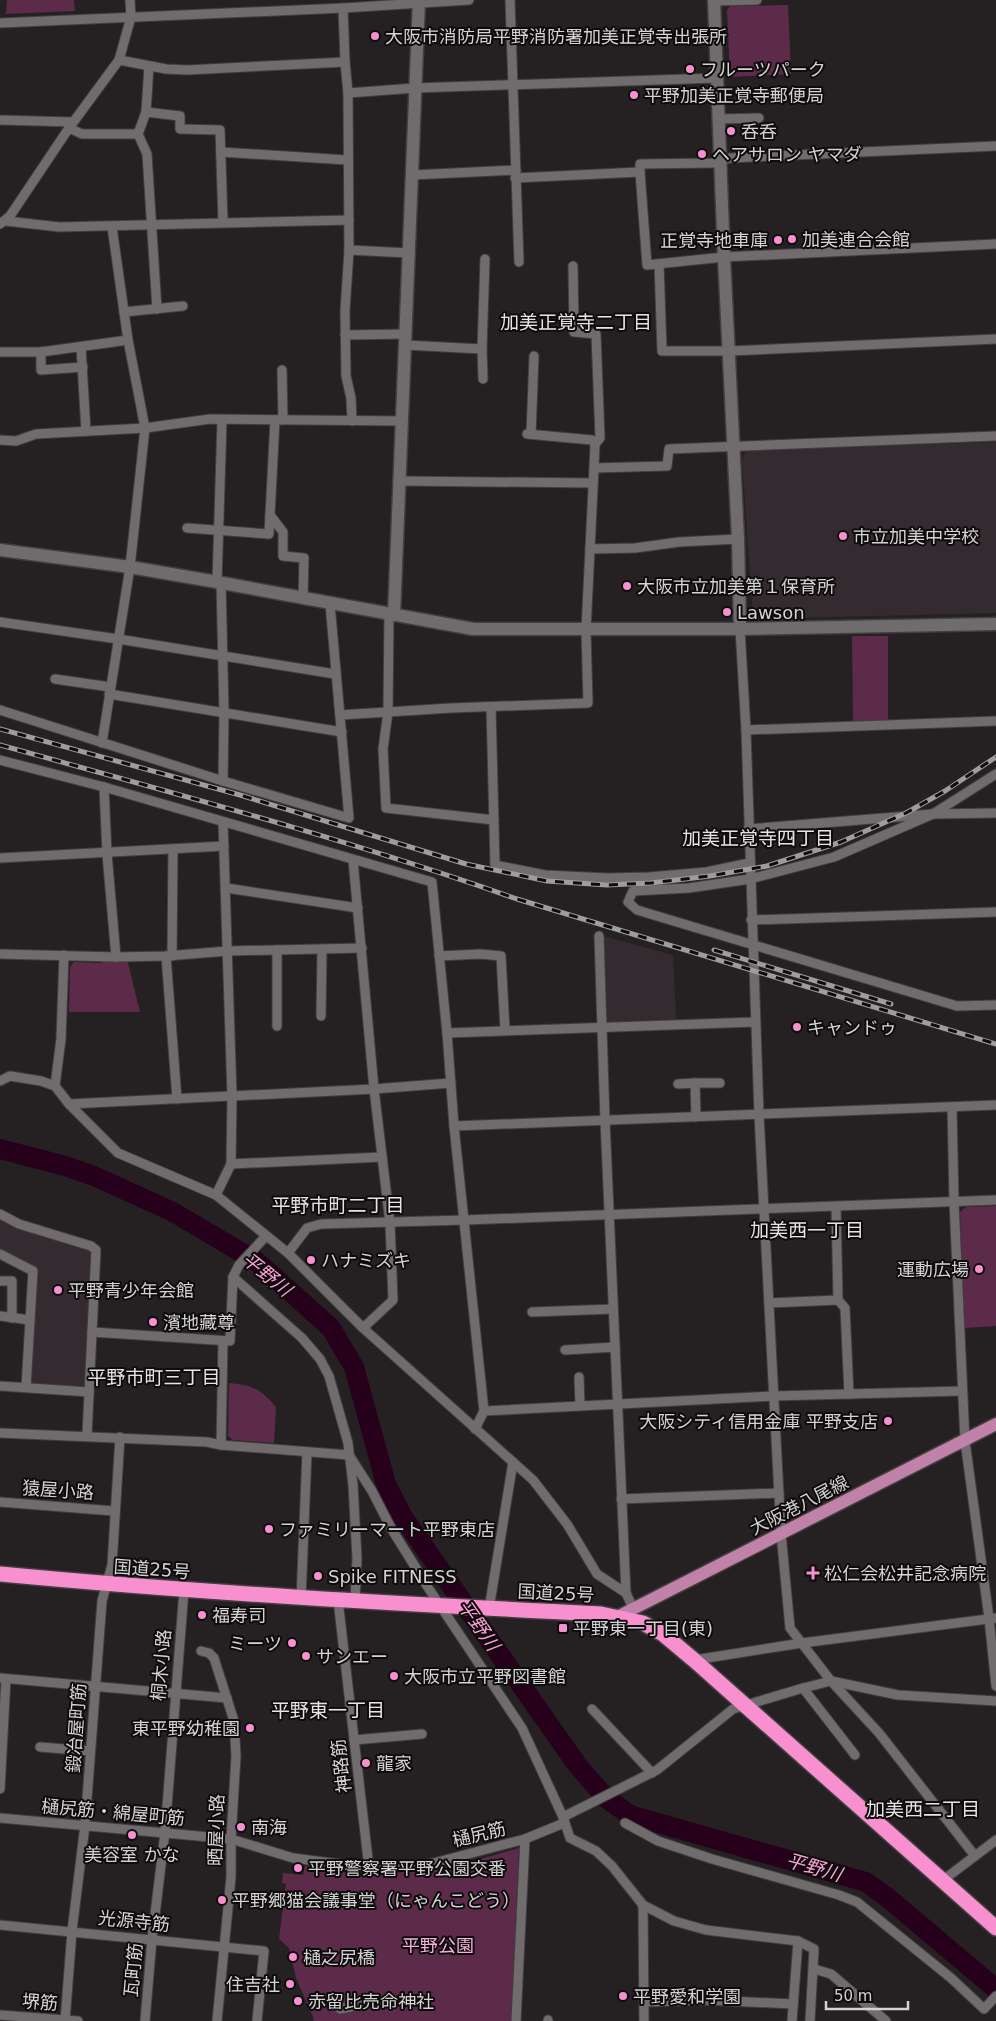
<svg xmlns="http://www.w3.org/2000/svg" width="996" height="2021" viewBox="0 0 996 2021" font-family="'DejaVu Sans','Noto Sans JP',sans-serif">
	<style>
		.built { fill: #342b30 }
		.green { fill: #5d2b4a }
		.lines { fill: none; stroke-linecap: round; stroke-linejoin: round }
		.river { stroke: #27011b; stroke-width: 20 }
		.street-casing { stroke: #413f40; stroke-width: 11 }
		.secondary-casing { stroke: #413f40; stroke-width: 15 }
		.primary-casing { stroke: #413f40; stroke-width: 15 }
		.highway-casing { stroke: #413f40; stroke-width: 18 }
		.street { stroke: #706c6e; stroke-width: 9 }
		.secondary { stroke: #706c6e; stroke-width: 12 }
		.primary { stroke: #c281a8; stroke-width: 12 }
		.highway { stroke: #f88fce; stroke-width: 15 }
		.rail-casing { stroke: #9f9c9d; stroke-width: 5 }
		.rail { stroke: #0d0b0c; stroke-width: 3; stroke-dasharray: 9; stroke-linecap: butt }
		.poi-dot { fill: #f790ce; stroke: #0d0b0c; stroke-width: 2 }
		.labels { text-anchor: middle; dominant-baseline: central; stroke-width: 4; stroke-linejoin: round; paint-order: stroke }
		.poi-label { font-size: 18px; fill: #d4d2d3; stroke: #0d0b0c; text-anchor: start }
		.street-label { font-size: 18px; fill: #d4d2d3; stroke: #0d0b0c }
		.park-label { font-size: 18px; fill: #f5b1d8; stroke: #0d0b0c }
		.neighbourhood-label { font-size: 19px; fill: #e7e3e5; stroke: #0d0b0c }
		.water-label { font-size: 19px; font-style: italic; fill: #faa1d5; stroke: #0d0b0c }
	</style>
	<rect width="100%" height="100%" fill="#252123"/>
	<g class="built">
		<polygon points="996,442 996,613 756,619 753,616 742,460 746,450"/>
		<polygon points="603,936 673,955 676,1019 606,1022"/>
		<polygon points="0,1214 96,1250 89,1392 26,1387 33,1271 0,1254"/>
	</g>
	<g class="green">
		<polygon points="7,0 74,0 75,11 6,14"/>
		<polygon points="788,5 791,74 730,77 727,10 730,6"/>
		<polygon points="852,636 888,636 888,721 853,722"/>
		<polygon points="127,959 140,1012 69,1012 70,967 74,962 101,963 101,960"/>
		<polygon points="996,1206 996,1326 965,1328 960,1212 966,1207"/>
		<path d="M 229,1383 C 254,1386 260,1388 276,1407 L 274,1443 L 233,1440 L 228,1436 Z"/>
		<polygon points="519,1848 511,2021 313,2021 314,2019 296,1978 289,1948 279,1939 286,1884 282,1883 283,1873 303,1875 305,1866 367,1876 460,1865"/>
	</g>
	<g class="lines">
		<polyline class="river" points="0,1149 65,1166 94,1176 173,1212 256,1261 331,1328 354,1367 386,1484 403,1517 578,1766 606,1798 630,1815 866,1882 888,1898 996,1989"/>
		<g class="street-casing">
			<g id="street">
				<polyline points="510,0 519,262"/>
				<polyline points="714,1 757,0"/>
				<polyline points="343,8 345,62 348,93 349,250 345,311 346,376 351,398 352,421"/>
				<polyline points="0,23 343,8 469,0"/>
				<polyline points="119,60 166,69 187,70 345,62"/>
				<polyline points="149,66 146,112 138,134 147,154 157,309"/>
				<polyline points="348,93 415,88 716,78"/>
				<polyline points="146,112 180,116 180,129 220,130 223,222"/>
				<polyline points="718,119 759,118"/>
				<polyline points="0,120 73,122"/>
				<polyline points="69,128 82,134 138,134"/>
				<polyline points="996,146 730,158 713,163 640,164 640,172 647,265 724,257 996,244"/>
				<polyline points="221,152 347,160"/>
				<polyline points="412,175 516,170"/>
				<polyline points="515,178 640,172"/>
				<polyline points="6,221 59,227 349,220"/>
				<polyline points="0,224 10,216 69,128 119,60 131,17 130,0"/>
				<polyline points="349,250 409,253"/>
				<polyline points="659,264 662,351 729,351 996,339"/>
				<polyline points="124,312 183,306"/>
				<polyline points="345,335 406,334"/>
				<polyline points="405,345 482,349"/>
				<polyline points="81,347 86,431"/>
				<polyline points="0,352 41,352 128,340"/>
				<polyline points="41,352 41,370 83,367"/>
				<polyline points="282,370 283,420"/>
				<polyline points="483,379 482,349 485,259"/>
				<polyline points="527,434 592,440 595,444"/>
				<polyline points="531,434 534,356"/>
				<polyline points="0,440 16,441 36,434 145,428 210,419 402,421"/>
				<polyline points="594,468 667,466 669,449 996,436"/>
				<polyline points="400,481 593,483"/>
				<polyline points="270,515 283,532 283,556 304,558 303,599"/>
				<polyline points="187,528 269,534 275,420"/>
				<polyline points="590,549 635,548 679,542 738,539"/>
				<polyline points="217,582 222,420"/>
				<polyline points="221,582 224,712 223,781"/>
				<polyline points="389,614 388,712 383,749 386,808 494,820"/>
				<polyline points="0,622 118,639 335,674"/>
				<polyline points="740,629 746,730 759,1115 781,1533 790,1628 831,1681 879,1733 975,1856"/>
				<polyline points="55,679 110,687"/>
				<polyline points="109,694 342,732"/>
				<polyline points="491,707 495,865 545,875 608,878 649,877 707,872 749,863"/>
				<polyline points="0,710 223,781 349,818 330,604"/>
				<polyline points="340,715 451,708 588,703 586,630 594,468 595,444 600,438 596,334 574,332 573,266"/>
				<polyline points="746,730 996,721"/>
				<polyline points="102,743 130,567 145,428 128,340 112,227"/>
				<polyline points="0,760 104,787 432,882 447,1033 454,1126 484,1411 475,1429"/>
				<polyline points="996,774 933,814 834,857 750,879 689,888 633,891 628,902 637,910 957,1006 996,1005"/>
				<polyline points="104,787 107,854 116,957"/>
				<polyline points="748,829 933,814 996,813"/>
				<polyline points="0,858 224,846"/>
				<polyline points="353,860 374,1089 390,1223 393,1300 363,1328"/>
				<polyline points="226,888 358,908"/>
				<polyline points="751,920 996,912"/>
				<polyline points="599,936 605,1120 626,1593 633,1608"/>
				<polyline points="0,954 116,957 166,956 228,951 362,948"/>
				<polyline points="166,956 177,1099"/>
				<polyline points="172,956 173,849"/>
				<polyline points="439,956 481,954 501,956 505,1030"/>
				<polyline points="321,1016 322,949"/>
				<polyline points="277,1026 277,950"/>
				<polyline points="447,1033 755,1022"/>
				<polyline points="0,1081 10,1076 41,1081 55,1086 69,1104 118,1153 216,1195 288,1253 363,1328 533,1480 567,1524 597,1574 626,1593"/>
				<polyline points="678,1084 695,1083"/>
				<polyline points="55,1086 61,1039 64,955"/>
				<polyline points="69,1104 374,1089 451,1083"/>
				<polyline points="952,1107 954,1202 965,1441 989,1618 996,1686"/>
				<polyline points="696,1117 695,1083 720,1083"/>
				<polyline points="454,1126 996,1105"/>
				<polyline points="231,1164 382,1157"/>
				<polyline points="216,1195 231,1164 232,1096 223,822"/>
				<polyline points="836,1207 838,1300 845,1308 849,1394"/>
				<polyline points="0,1214 19,1224 91,1246 96,1250 87,1435"/>
				<polyline points="288,1253 307,1228 321,1224 465,1220 996,1200"/>
				<polyline points="0,1254 33,1271 26,1387"/>
				<polyline points="233,1277 302,1338 320,1359 329,1376 348,1443 353,1485 357,1558 355,1601"/>
				<polyline points="0,1281 12,1281 12,1318"/>
				<polyline points="769,1303 838,1300"/>
				<polyline points="532,1312 613,1309"/>
				<polyline points="0,1316 30,1320"/>
				<polyline points="92,1332 230,1341 233,1277 239,1265 266,1236"/>
				<polyline points="565,1350 615,1347"/>
				<polyline points="579,1377 580,1405"/>
				<polyline points="0,1386 89,1392"/>
				<polyline points="484,1411 774,1396 962,1391"/>
				<polyline points="0,1433 207,1442 221,1445 349,1455"/>
				<polyline points="221,1445 223,1341"/>
				<polyline points="349,1455 372,1491 391,1528 429,1589 522,1728 563,1817 570,1838 596,1851 612,1866 643,1905 674,1921 706,1930 798,1941 814,1949 810,2021"/>
				<polyline points="621,1499 779,1493"/>
				<polyline points="0,1502 114,1511"/>
				<polyline points="301,1599 307,1452"/>
				<polyline points="338,1600 369,1868"/>
				<polyline points="489,1609 513,1462"/>
				<polyline points="201,1651 209,1653 214,1658 234,1721 236,1756 231,1839 231,1877 217,2021"/>
				<polyline points="694,1660 802,1643 996,1618"/>
				<polyline points="0,1678 227,1698"/>
				<polyline points="803,1688 855,1755"/>
				<polyline points="592,1709 652,1773"/>
				<polyline points="354,1740 422,1734"/>
				<polyline points="40,1747 90,1751"/>
				<polyline points="0,1789 6,1679"/>
				<polyline points="563,1817 657,1770 733,1709 803,1688 831,1681 898,1695 996,1701"/>
				<polyline points="0,1818 231,1839 293,1858 369,1868 430,1864 525,1839 564,1823"/>
				<polyline points="625,1823 658,1841 712,1859 839,1895 857,1902 951,1978 984,2009 996,1996"/>
				<polyline points="942,1881 996,1840"/>
				<polyline points="643,1905 644,2021"/>
				<polyline points="0,1925 264,1951 257,2021"/>
				<polyline points="814,1969 831,1974 886,2021"/>
				<polyline points="645,2002 707,2000 793,2004"/>
				<polyline points="340,2009 376,2002"/>
				<polyline points="0,2015 78,2021"/>
				<polyline points="65,2021 72,1931 85,1825 102,1601 112,1565 120,1437"/>
				<polyline points="145,2021 152,1939 165,1832 184,1590"/>
				<polyline points="516,2021 525,1839"/>
				<polyline points="548,2021 548,2020"/>
				<polyline points="792,2021 798,1941"/>
			</g>
		</g>
		<g class="secondary-casing">
			<g id="secondary">
				<polyline points="714,0 724,257 738,539 740,629"/>
				<polyline points="0,550 130,567 217,582 473,629 740,629 996,624"/>
				<polyline points="394,615 419,0"/>
			</g>
		</g>
		<g class="primary-casing">
			<polyline id="primary" points="617,1617 996,1424"/>
		</g>
		<g class="highway-casing">
			<path id="highway" d="M 0,1574 C 200,1593 401,1604 601,1614 L 643,1623 L 663,1634 L 694,1660 L 996,1928"/>
		</g>
		<use href="#street" class="street"/>
		<use href="#secondary" class="secondary"/>
		<use href="#primary" class="primary"/>
		<use href="#highway" class="highway"/>
		<g class="rail-casing">
			<g id="rail">
				<polyline points="0,729 240,795 466,864 547,881 607,885 651,883 710,876 767,866 841,842 906,813 945,791 996,757"/>
				<path d="M 0,745 C 173,793 347,839 517,899 L 996,1044"/>
				<polyline points="714,950 891,1004"/>
			</g>
		</g>
		<use href="#rail" class="rail"/>
	</g>
	<g class="poi-dot">
		<circle cx="375" cy="36" r="5"/>
		<circle cx="690" cy="69" r="5"/>
		<circle cx="634" cy="95" r="5"/>
		<circle cx="731" cy="131" r="5"/>
		<circle cx="702" cy="154" r="5"/>
		<circle cx="792" cy="239" r="5"/>
		<circle cx="778" cy="240" r="5"/>
		<circle cx="843" cy="536" r="5"/>
		<circle cx="627" cy="586" r="5"/>
		<circle cx="727" cy="612" r="5"/>
		<circle cx="797" cy="1027" r="5"/>
		<circle cx="311" cy="1260" r="5"/>
		<circle cx="979" cy="1269" r="5"/>
		<circle cx="58" cy="1290" r="5"/>
		<circle cx="153" cy="1322" r="5"/>
		<circle cx="888" cy="1421" r="5"/>
		<circle cx="269" cy="1529" r="5"/>
		<path d="M810.5 1565.5h5v5h5v5h-5v5h-5v-5h-5v-5h5z"/>
		<circle cx="318" cy="1576" r="5"/>
		<circle cx="202" cy="1615" r="5"/>
		<rect x="558" y="1623" width="10" height="10" rx="2.5"/>
		<circle cx="292" cy="1643" r="5"/>
		<circle cx="306" cy="1656" r="5"/>
		<circle cx="394" cy="1676" r="5"/>
		<circle cx="250" cy="1728" r="5"/>
		<circle cx="366" cy="1763" r="5"/>
		<circle cx="241" cy="1827" r="5"/>
		<circle cx="132" cy="1835" r="5"/>
		<circle cx="298" cy="1868" r="5"/>
		<circle cx="222" cy="1900" r="5"/>
		<circle cx="293" cy="1957" r="5"/>
		<circle cx="290" cy="1984" r="5"/>
		<circle cx="623" cy="1996" r="5"/>
		<circle cx="298" cy="2001" r="5"/>
	</g>
	<g class="labels">
		<g class="poi-label">
			<text x="385" y="36">大阪市消防局平野消防署加美正覚寺出張所</text>
			<text x="700" y="69">フルーツパーク</text>
			<text x="644" y="95">平野加美正覚寺郵便局</text>
			<text x="741" y="131">呑呑</text>
			<text x="712" y="154">ヘアサロン ヤマダ</text>
			<text x="802" y="239">加美連合会館</text>
			<text x="768" y="240" text-anchor="end">正覚寺地車庫</text>
			<text x="853" y="536">市立加美中学校</text>
			<text x="637" y="586">大阪市立加美第１保育所</text>
			<text x="737" y="612">Lawson</text>
			<text x="807" y="1027">キャンドゥ</text>
			<text x="321" y="1260">ハナミズキ</text>
			<text x="969" y="1269" text-anchor="end">運動広場</text>
			<text x="68" y="1290">平野青少年会館</text>
			<text x="163" y="1322">濱地藏尊</text>
			<text x="878" y="1421" text-anchor="end">大阪シティ信用金庫 平野支店</text>
			<text x="279" y="1529">ファミリーマート平野東店</text>
			<text x="824" y="1573">松仁会松井記念病院</text>
			<text x="328" y="1576">Spike FITNESS</text>
			<text x="212" y="1615">福寿司</text>
			<text x="573" y="1628">平野東一丁目(東)</text>
			<text x="282" y="1643" text-anchor="end">ミーツ</text>
			<text x="316" y="1656">サンエー</text>
			<text x="404" y="1676">大阪市立平野図書館</text>
			<text x="240" y="1728" text-anchor="end">東平野幼稚園</text>
			<text x="376" y="1763">龍家</text>
			<text x="251" y="1827">南海</text>
			<text x="132" y="1854" text-anchor="middle">美容室 かな</text>
			<text x="308" y="1868">平野警察署平野公園交番</text>
			<text x="232" y="1900">平野郷猫会議事堂（にゃんこどう）</text>
			<text x="303" y="1957">樋之尻橋</text>
			<text x="280" y="1984" text-anchor="end">住吉社</text>
			<text x="633" y="1996">平野愛和学園</text>
			<text x="308" y="2001">赤留比売命神社</text>
		</g>
		<g class="street-label">
			<text transform="translate(58 1490) rotate(4)">猿屋小路</text>
			<text transform="translate(799 1505) rotate(-27)">大阪港八尾線</text>
			<text transform="translate(152 1569) rotate(4)">国道25号</text>
			<text transform="translate(556 1593) rotate(3)">国道25号</text>
			<text transform="translate(161 1665) rotate(-85)">桐木小路</text>
			<text transform="translate(76 1728) rotate(-86)">鍛冶屋町筋</text>
			<text transform="translate(341 1766) rotate(-97)">神路筋</text>
			<text transform="translate(113 1812) rotate(5)">樋尻筋・綿屋町筋</text>
			<text transform="translate(216 1830) rotate(-88)">晒屋小路</text>
			<text transform="translate(479 1834) rotate(-14)">樋尻筋</text>
			<text transform="translate(134 1921) rotate(6)">光源寺筋</text>
			<text transform="translate(133 1970) rotate(-85)">瓦町筋</text>
			<text transform="translate(40 2002) rotate(4)">堺筋</text>
		</g>
		<g class="park-label">
			<text x="438" y="1945">平野公園</text>
		</g>
		<g class="neighbourhood-label">
			<text x="576" y="322">加美正覚寺二丁目</text>
			<text x="758" y="838">加美正覚寺四丁目</text>
			<text x="338" y="1205">平野市町二丁目</text>
			<text x="807" y="1230">加美西一丁目</text>
			<text x="154" y="1377">平野市町三丁目</text>
			<text x="328" y="1710">平野東一丁目</text>
			<text x="923" y="1809">加美西二丁目</text>
		</g>
		<g class="water-label">
			<text transform="translate(267 1274) rotate(39)">平野川</text>
			<text transform="translate(479 1625) rotate(55)">平野川</text>
			<text transform="translate(814 1867) rotate(16)">平野川</text>
		</g>
	</g>
	<path d="M826 2001v8h82v-8" fill="none" stroke="#d4d2d3" stroke-width="2.5"/>
	<text x="834" y="2001" font-size="15" fill="#d4d2d3" stroke="#0d0b0c" stroke-width="4" paint-order="stroke">50 m</text>
</svg>
